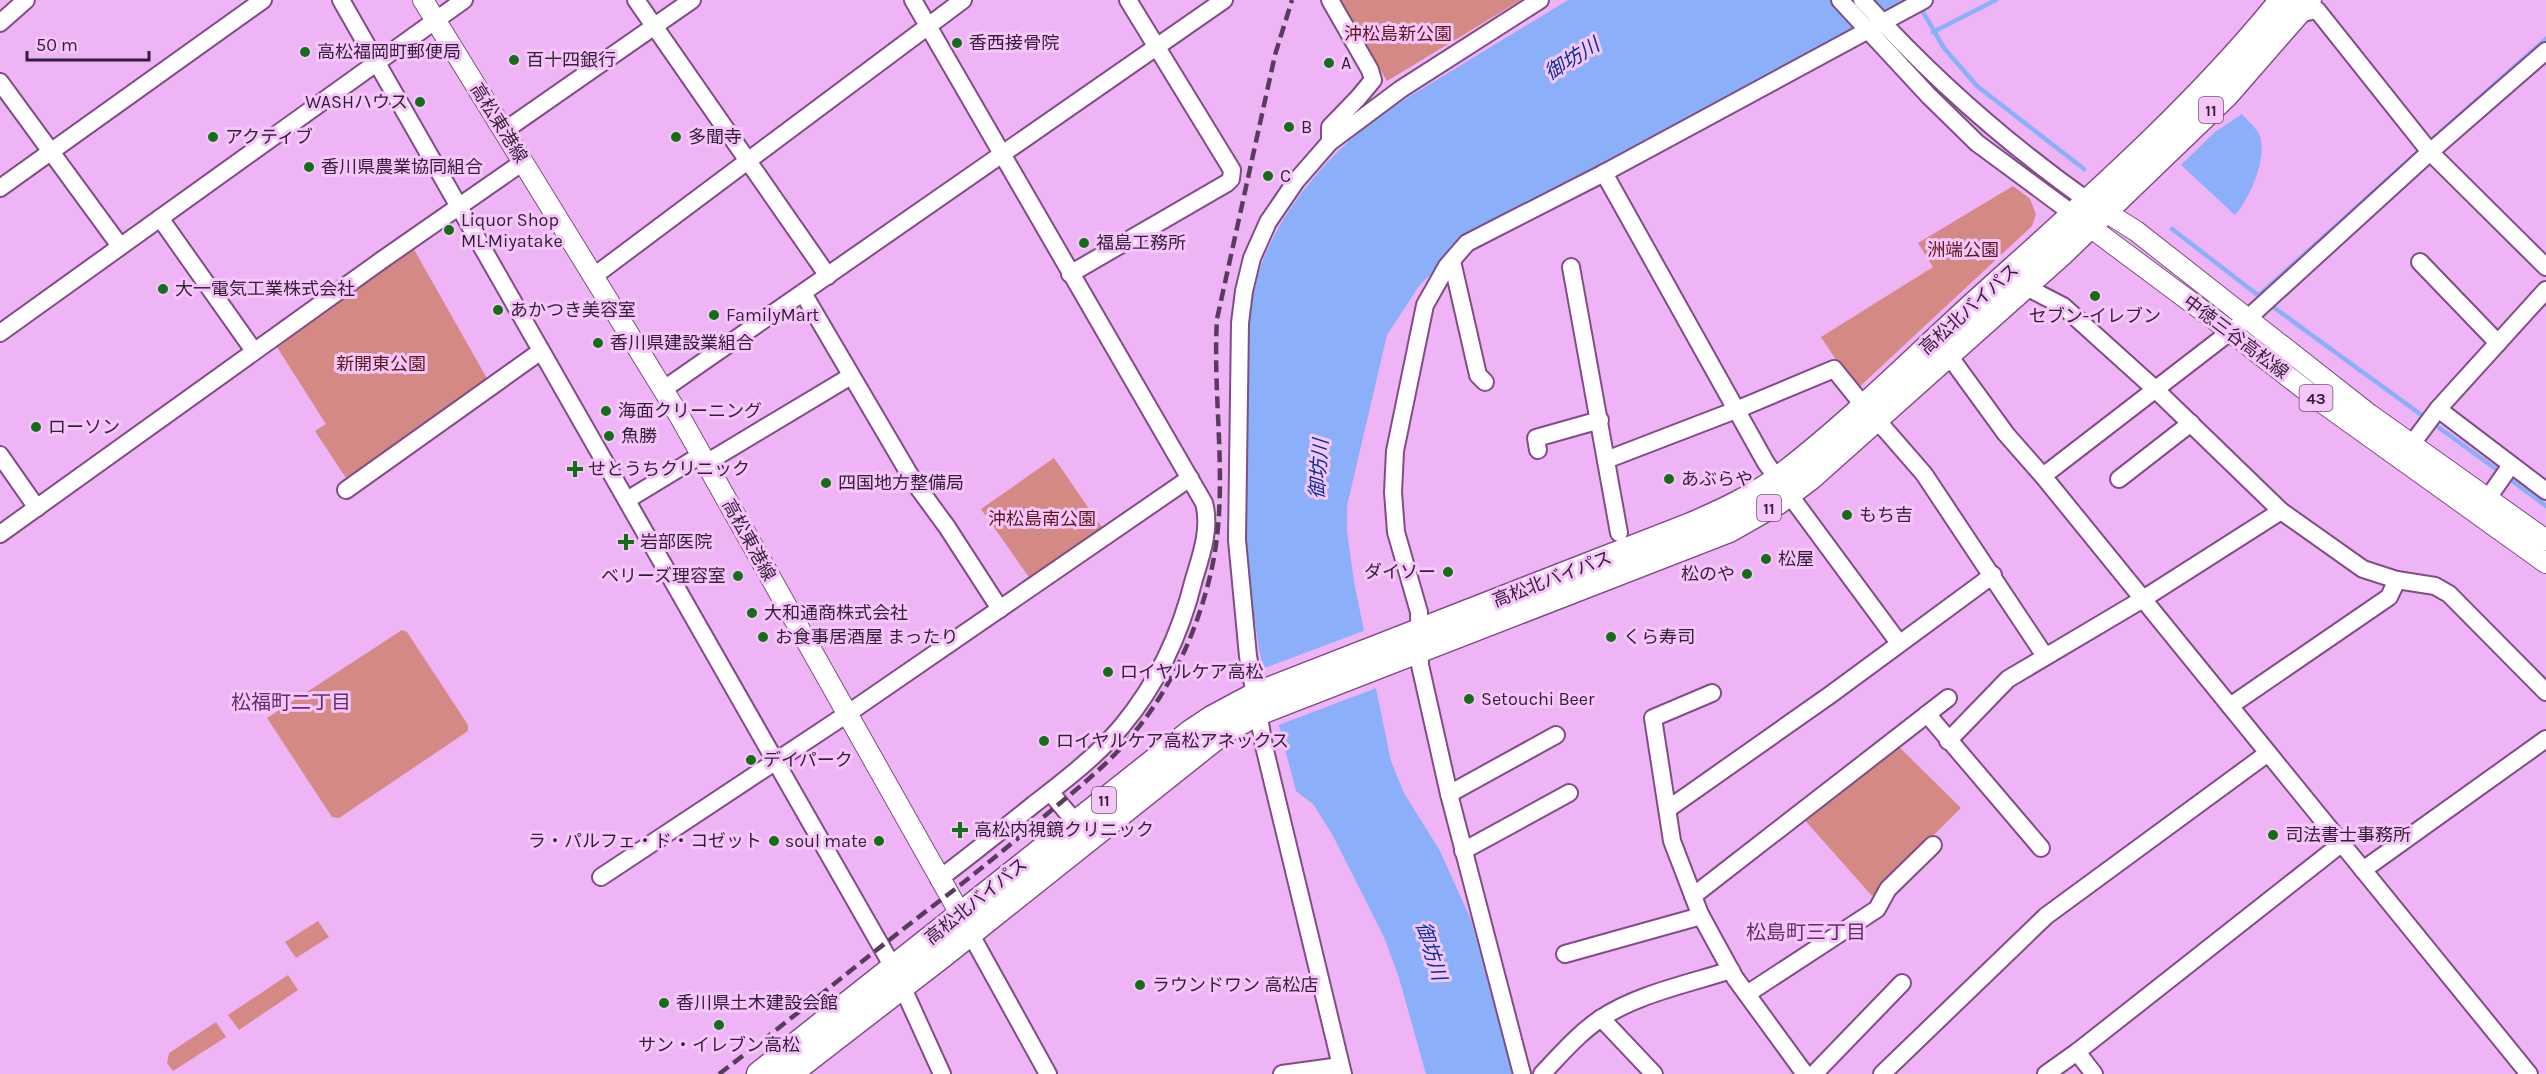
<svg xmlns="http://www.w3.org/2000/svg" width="2546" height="1074" viewBox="0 0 2546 1074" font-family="Karla,'Noto Sans JP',sans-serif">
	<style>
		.green { fill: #d48985 }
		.water { fill: #8bb0f9 }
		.pier { fill: #efb4f6 }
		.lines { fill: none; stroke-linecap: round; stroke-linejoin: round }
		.stream { stroke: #8bb0f9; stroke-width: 4.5 }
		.minor-casing { stroke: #814c87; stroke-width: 20 }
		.major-casing { stroke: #814c87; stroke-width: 22 }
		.highway-casing { stroke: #814c87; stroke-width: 27 }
		.minor { stroke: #fff; stroke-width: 16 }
		.major { stroke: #fff; stroke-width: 20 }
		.highway { stroke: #fff; stroke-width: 24 }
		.rail { stroke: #593c5d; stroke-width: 4.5; stroke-dasharray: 12 6; stroke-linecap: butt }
		.poi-dot { fill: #156d17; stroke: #f6c6fb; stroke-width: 2 }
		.labels { text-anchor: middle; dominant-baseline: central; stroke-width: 6; stroke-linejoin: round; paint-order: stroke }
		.shield { fill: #f6c6fb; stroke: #6e5072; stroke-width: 1.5 }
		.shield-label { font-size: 16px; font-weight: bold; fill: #341e37 }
		.park-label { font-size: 18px; fill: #5d1619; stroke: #f6c6fb }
		.poi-label { font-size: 18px; fill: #341e37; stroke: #f6c6fb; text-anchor: start }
		.street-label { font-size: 18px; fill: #341e37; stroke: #f6c6fb }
		.water-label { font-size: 20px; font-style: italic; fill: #053196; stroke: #f6c6fb }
		.neighbourhood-label { font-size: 20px; fill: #612e67; stroke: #f6c6fb }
	</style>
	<rect width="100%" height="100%" fill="#efb4f6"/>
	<g class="green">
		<polygon points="1339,0 1521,0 1387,81"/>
		<polygon points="2013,186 2030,199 2036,214 2032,226 1856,390 1821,337 1933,267 1918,243"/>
		<polygon points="412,246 489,382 352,479 346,478 315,431 326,424 275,344"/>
		<polygon points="1054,458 1103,529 1031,580 981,509"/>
		<polygon points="402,630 407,632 468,725 468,731 339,818 332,817 267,718"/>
		<polygon points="1895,743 1961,808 1872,896 1802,817"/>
		<polygon points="318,921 329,937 296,958 285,942"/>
		<polygon points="288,975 298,990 239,1030 228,1015"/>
		<polygon points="216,1022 226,1037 173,1071 167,1063 169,1053"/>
	</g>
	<g class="water">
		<path d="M 1568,0 L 1914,0 L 1462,242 L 1419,286 L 1387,335 L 1347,506 L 1347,531 L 1354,582 L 1391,761 L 1404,793 L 1440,851 L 1471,920 L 1513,1074 L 1426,1074 L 1399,978 L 1384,937 L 1332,834 L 1313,804 L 1296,791 L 1259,650 L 1245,551 L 1248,330 C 1250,311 1253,293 1258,275 C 1276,213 1333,149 1384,112 Z"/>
		<path d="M 2242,114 C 2247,120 2254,126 2258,132 C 2270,153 2250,199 2235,215 L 2181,165 L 2215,132 Z"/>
	</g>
	<polygon class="pier" points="1366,630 1379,687 1276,726 1262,669"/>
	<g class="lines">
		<g class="stream">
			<polyline points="1919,5 1944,48 1977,86 2084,169"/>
			<polyline points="1933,32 1996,0"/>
			<polyline points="2428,143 2546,39"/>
			<polyline points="2172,229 2263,299"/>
			<polyline points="2258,296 2417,153"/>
			<polyline points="2269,304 2500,472"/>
			<polyline points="2507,477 2546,506"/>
		</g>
		<g class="minor-casing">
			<g id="minor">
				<polyline points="341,0 893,967"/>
				<polyline points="636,0 828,276"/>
				<path d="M 913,0 L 1204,503 C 1211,528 1201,556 1194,579 C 1181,632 1157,684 1122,726 C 1097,756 1064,781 1033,805 C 1002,830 971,855 939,879"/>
				<polyline points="1840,0 1928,95 1977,143 2073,214"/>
				<path d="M 1862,0 C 1930,76 2005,142 2088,201"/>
				<polyline points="2297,14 2317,10 2430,152 2546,267"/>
				<polyline points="0,23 26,0"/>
				<polyline points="0,82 120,246"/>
				<polyline points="504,131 692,0"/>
				<polyline points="1330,142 1330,127 1358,98 1373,80 1370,70 1330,0"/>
				<polyline points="1604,173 1766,463 1899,643"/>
				<polyline points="0,188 263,0"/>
				<polyline points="160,218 254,351"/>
				<polyline points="1452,261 1478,375 1485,382"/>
				<polyline points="2420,262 2498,343"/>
				<polyline points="1571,267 1619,533"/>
				<polyline points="1070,274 1227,183 1231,179 1232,170 1128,0"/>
				<polyline points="594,276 963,0"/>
				<polyline points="2027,284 2034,291 2063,306 2155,389 2281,511 2363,569 2397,580 2435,586 2449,594 2546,692"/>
				<polyline points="803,293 914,482 947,527 1000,609"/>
				<polyline points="0,333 464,0"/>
				<polyline points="1942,346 2006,434 2043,476 2529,1074"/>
				<polyline points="664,389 1224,0"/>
				<polyline points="2438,409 2546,491"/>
				<polyline points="1877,420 1924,474 2045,656"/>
				<polyline points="2411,445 2438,409 2546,290"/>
				<polyline points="1538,450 1536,438 1600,420"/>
				<polyline points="0,455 37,508"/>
				<polyline points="1606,460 1736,410 1834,369 1863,405"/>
				<polyline points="706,463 851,376"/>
				<polyline points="2043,476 2248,318 2430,152 2546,51"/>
				<polyline points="2119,479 2191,423"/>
				<polyline points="346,490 541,351"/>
				<polyline points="2488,498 2511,465"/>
				<polyline points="627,500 701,455"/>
				<polyline points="0,534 382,260 523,162"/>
				<polyline points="1712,693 1653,718 1672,841 1700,914 1735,978 1805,1074"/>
				<polyline points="2230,706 2389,597 2397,580"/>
				<polyline points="1927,714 2041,848"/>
				<polyline points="1948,741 2008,679 2143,599 2281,511"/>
				<polyline points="1050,792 1082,830"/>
				<polyline points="1449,794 1556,735"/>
				<polyline points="1668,809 1830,695 1993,575"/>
				<polyline points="1463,851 1569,793"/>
				<polyline points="2363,870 2546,739"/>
				<polyline points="601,877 847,714 1190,478"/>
				<polyline points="1693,896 1948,698"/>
				<polyline points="970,933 1048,1074"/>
				<polyline points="1565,954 1701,916"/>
				<polyline points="902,986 942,1074"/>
				<polyline points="1747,994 1877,909 1888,889 1933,845"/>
				<polyline points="1601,1018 1654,1074"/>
				<polyline points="1282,1074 1340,1066"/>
				<polyline points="1343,1074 1264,746 1248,656 1237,540 1240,323 1244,291 1252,258 1268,222 1296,181 1330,142 1401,89 1540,0"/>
				<polyline points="1522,1074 1449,794 1420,665 1419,612 1396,532 1393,492 1395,451 1425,305 1447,266 1467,243 1604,173 1924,0"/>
				<path d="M 1542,1074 C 1560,1055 1578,1034 1600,1019 C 1637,994 1688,984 1731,970"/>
				<polyline points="1814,1074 1902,983"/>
				<polyline points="1882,1074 2046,916 2268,753"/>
				<polyline points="2046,1074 2077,1052"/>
				<polyline points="2094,1074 2077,1052 2341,844"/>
			</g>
		</g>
		<g class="major-casing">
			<g id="major">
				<polyline points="423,0 680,417 967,926"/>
				<polyline points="2093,204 2136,231 2369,414 2546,540"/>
				<polyline points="2078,218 2231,332 2313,396 2546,563"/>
			</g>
		</g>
		<g class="highway-casing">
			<g id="highway">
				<path d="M 759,1074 L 1191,732 L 1212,718 L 1255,695 L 1691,525 C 1721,512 1752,498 1779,478 C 1847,426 1909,364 1972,306 C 2079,209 2191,113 2282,0"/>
				<polyline points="789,1074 943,955 1223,732 1258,713 1729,530 1778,502 1810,478 2061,254 2226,95 2309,0"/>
			</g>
		</g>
		<use href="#minor" class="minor"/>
		<use href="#major" class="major"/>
		<use href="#highway" class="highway"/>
		<path class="rail" d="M 719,1074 C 797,1015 872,952 950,893 C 981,869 1011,844 1041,819 C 1073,792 1107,766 1134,733 C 1172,687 1198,629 1211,572 C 1230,489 1212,402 1217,319 L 1275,55 L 1292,0"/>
	</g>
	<g class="poi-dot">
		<circle cx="957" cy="43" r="6"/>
		<circle cx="305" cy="52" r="6"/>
		<circle cx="514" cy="60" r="6"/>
		<circle cx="1329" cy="63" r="6"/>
		<circle cx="420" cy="102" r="6"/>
		<circle cx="1289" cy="127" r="6"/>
		<circle cx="213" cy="137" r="6"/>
		<circle cx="676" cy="137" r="6"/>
		<circle cx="309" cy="167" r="6"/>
		<circle cx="1268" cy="176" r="6"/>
		<circle cx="449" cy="230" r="6"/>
		<circle cx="1084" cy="243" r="6"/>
		<circle cx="163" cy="289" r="6"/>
		<circle cx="2095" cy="296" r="6"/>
		<circle cx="498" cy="310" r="6"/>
		<circle cx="714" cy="315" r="6"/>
		<circle cx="598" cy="343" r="6"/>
		<circle cx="606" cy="411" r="6"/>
		<circle cx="36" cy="427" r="6"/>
		<circle cx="609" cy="436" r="6"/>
		<path d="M572 460h6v6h6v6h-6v6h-6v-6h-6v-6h6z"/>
		<circle cx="1669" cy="479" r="6"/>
		<circle cx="826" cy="483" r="6"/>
		<circle cx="1847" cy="515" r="6"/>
		<path d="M623 533h6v6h6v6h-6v6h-6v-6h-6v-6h6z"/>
		<circle cx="1766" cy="559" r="6"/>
		<circle cx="1448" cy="572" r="6"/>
		<circle cx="1747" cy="574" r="6"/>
		<circle cx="738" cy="576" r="6"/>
		<circle cx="752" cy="613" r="6"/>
		<circle cx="763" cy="637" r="6"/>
		<circle cx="1611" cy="637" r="6"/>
		<circle cx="1108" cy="672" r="6"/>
		<circle cx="1469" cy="699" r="6"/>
		<circle cx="1044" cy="741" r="6"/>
		<circle cx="751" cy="760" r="6"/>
		<path d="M957 821h6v6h6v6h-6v6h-6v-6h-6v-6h6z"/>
		<circle cx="2273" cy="835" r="6"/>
		<circle cx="774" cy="841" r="6"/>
		<circle cx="879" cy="841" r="6"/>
		<circle cx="1140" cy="985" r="6"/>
		<circle cx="664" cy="1003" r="6"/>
		<circle cx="719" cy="1025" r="6"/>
	</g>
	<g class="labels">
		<g class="shield">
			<rect x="2199" y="97" width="24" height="26" rx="4.5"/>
			<rect x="2299.5" y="385" width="33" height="26" rx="4.5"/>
			<rect x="1757" y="495" width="24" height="26" rx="4.5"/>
			<rect x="1092" y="787" width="24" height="26" rx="4.5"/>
		</g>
		<g class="shield-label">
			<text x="2211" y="110">11</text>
			<text x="2316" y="398">43</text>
			<text x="1769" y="508">11</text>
			<text x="1104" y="800">11</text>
		</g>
		<g class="park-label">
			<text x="1398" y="34">沖松島新公園</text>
			<text x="1963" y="250">洲端公園</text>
			<text x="381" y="364">新開東公園</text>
			<text x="1042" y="519">沖松島南公園</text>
		</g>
		<g class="poi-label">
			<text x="969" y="43">香西接骨院</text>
			<text x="317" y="52">高松福岡町郵便局</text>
			<text x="526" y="60">百十四銀行</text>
			<text x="1341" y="63">A</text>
			<text x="408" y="102" text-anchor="end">WASHハウス</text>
			<text x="1301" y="127">B</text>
			<text x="225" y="137">アクティブ</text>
			<text x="688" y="137">多聞寺</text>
			<text x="321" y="167">香川県農業協同組合</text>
			<text x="1280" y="176">C</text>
			<text x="461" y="220">Liquor Shop<tspan x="461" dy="21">ML·Miyatake</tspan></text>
			<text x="1096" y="243">福島工務所</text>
			<text x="175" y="289">大一電気工業株式会社</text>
			<text x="510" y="310">あかつき美容室</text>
			<text x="726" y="315">FamilyMart</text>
			<text x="2095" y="316" text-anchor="middle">セブン-イレブン</text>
			<text x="610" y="343">香川県建設業組合</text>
			<text x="618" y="411">海面クリーニング</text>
			<text x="48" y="427">ローソン</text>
			<text x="621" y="436">魚勝</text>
			<text x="588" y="469">せとうちクリニック</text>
			<text x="1681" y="479">あぶらや</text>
			<text x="838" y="483">四国地方整備局</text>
			<text x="1859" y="515">もち吉</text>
			<text x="640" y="542">岩部医院</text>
			<text x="1778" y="559">松屋</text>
			<text x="1436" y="572" text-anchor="end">ダイソー</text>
			<text x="1735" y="574" text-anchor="end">松のや</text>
			<text x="726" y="576" text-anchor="end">ベリーズ理容室</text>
			<text x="764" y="613">大和通商株式会社</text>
			<text x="775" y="637">お食事居酒屋 まったり</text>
			<text x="1623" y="637">くら寿司</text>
			<text x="1120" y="672">ロイヤルケア高松</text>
			<text x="1481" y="699">Setouchi Beer</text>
			<text x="1056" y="741">ロイヤルケア高松アネックス</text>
			<text x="763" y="760">デイパーク</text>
			<text x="974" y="830">高松内視鏡クリニック</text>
			<text x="2285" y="835">司法書士事務所</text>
			<text x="762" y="841" text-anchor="end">ラ・パルフェ・ド・コゼット</text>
			<text x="867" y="841" text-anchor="end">soul mate</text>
			<text x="1152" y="985">ラウンドワン 高松店</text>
			<text x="676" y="1003">香川県土木建設会館</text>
			<text x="719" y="1045" text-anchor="middle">サン・イレブン高松</text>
		</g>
		<g class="street-label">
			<text transform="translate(499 123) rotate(58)">高松東港線</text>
			<text transform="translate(1969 309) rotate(-42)">高松北バイパス</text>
			<text transform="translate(2236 337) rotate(37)">中徳三谷高松線</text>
			<text transform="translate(749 540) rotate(61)">高松東港線</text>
			<text transform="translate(1552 579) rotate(-21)">高松北バイパス</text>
			<text transform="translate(976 901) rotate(-39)">高松北バイパス</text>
		</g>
		<g class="water-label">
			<text transform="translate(1572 59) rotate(-32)">御坊川</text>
			<text transform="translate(1319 469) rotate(-86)">御坊川</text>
			<text transform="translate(1431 951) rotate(73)">御坊川</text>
		</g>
		<g class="neighbourhood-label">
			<text x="291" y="702">松福町二丁目</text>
			<text x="1806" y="932">松島町三丁目</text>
		</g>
	</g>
	<path d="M27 51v9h122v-9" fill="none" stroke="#341e37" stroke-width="3"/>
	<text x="36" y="51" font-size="18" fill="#341e37" stroke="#f6c6fb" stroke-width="4.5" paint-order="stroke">50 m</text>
</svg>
